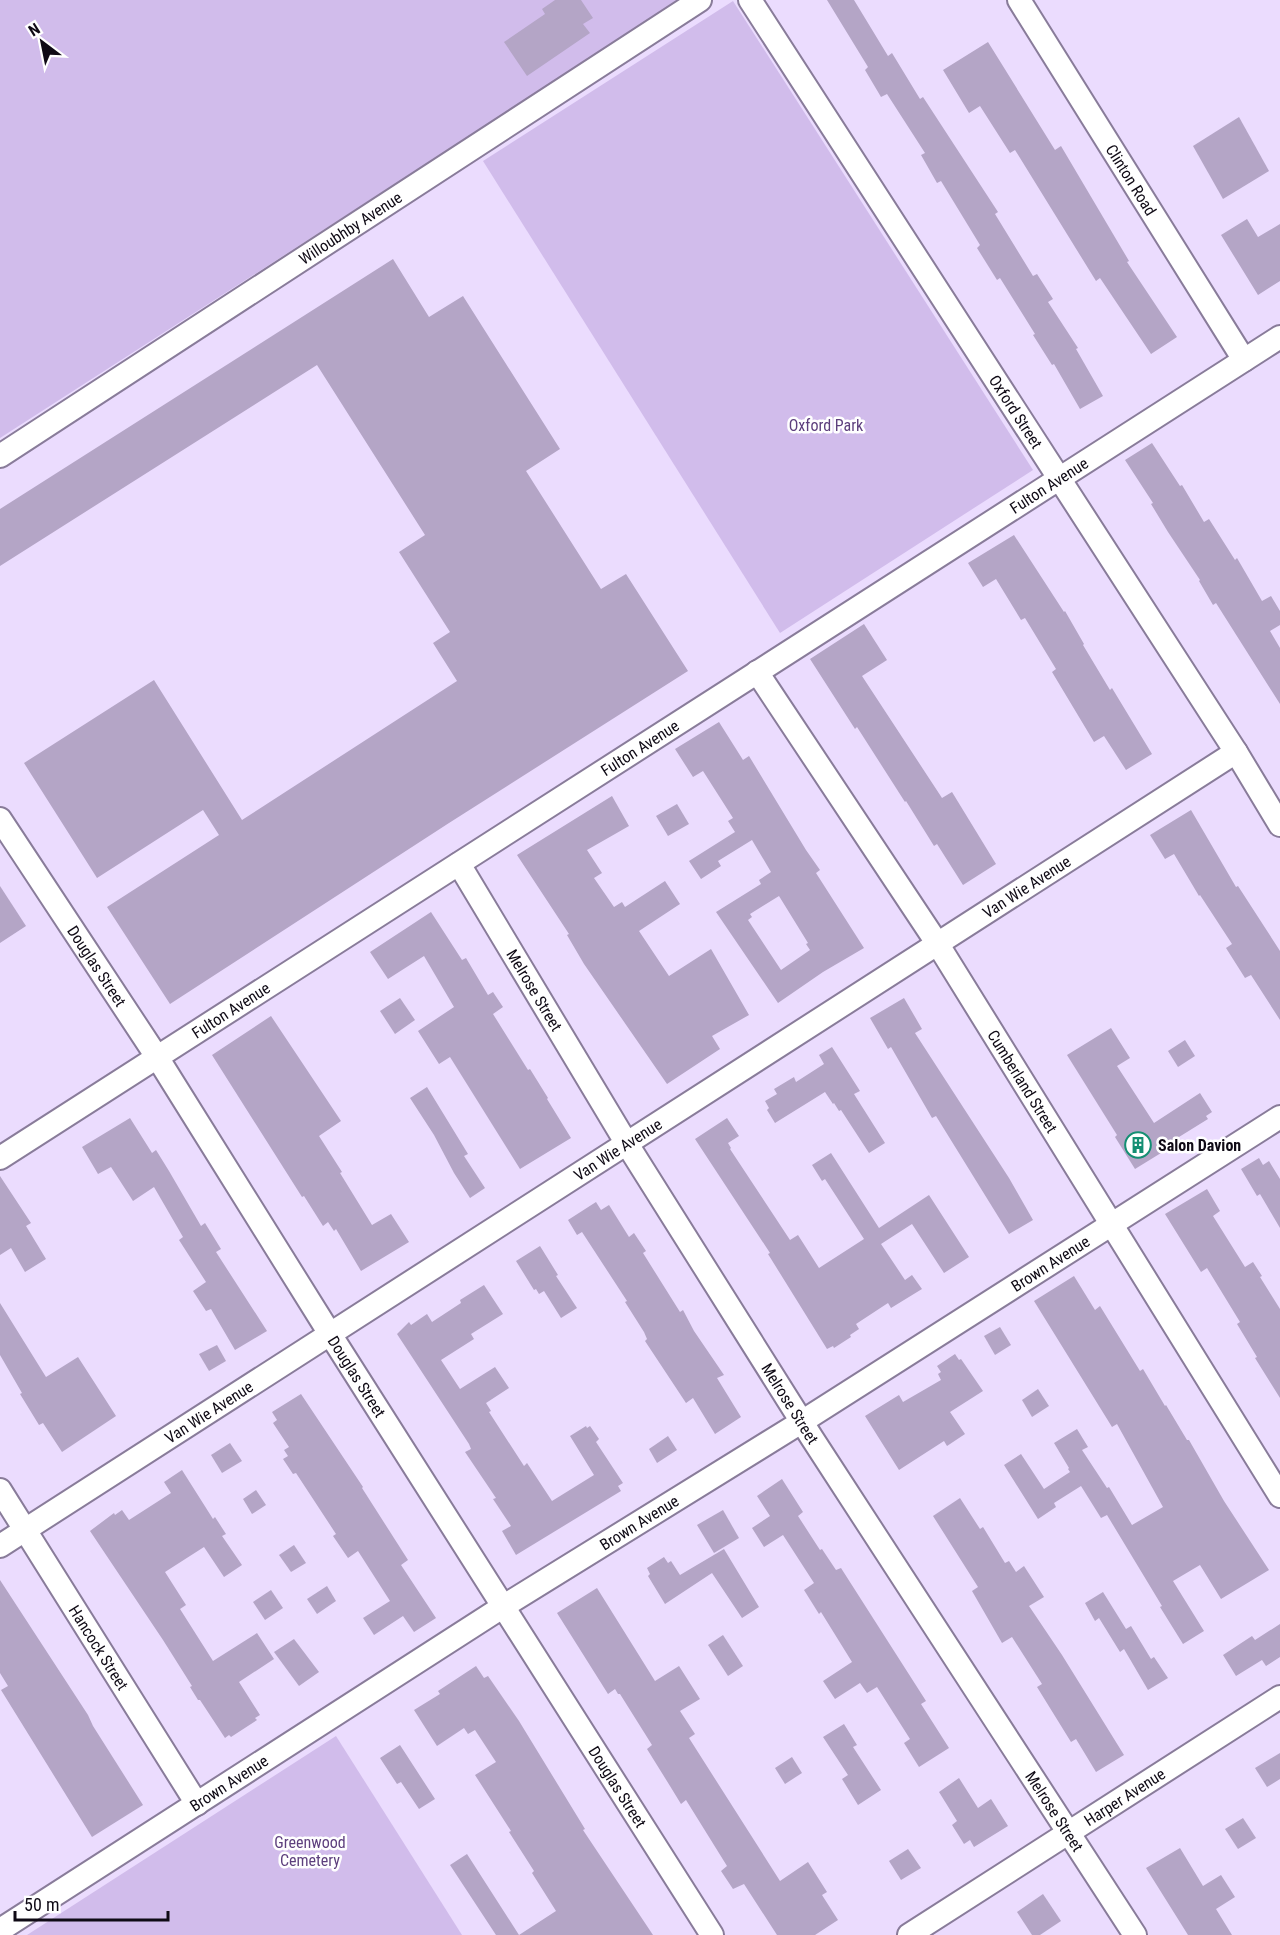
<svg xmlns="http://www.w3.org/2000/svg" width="1280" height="1935" viewBox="0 0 1280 1935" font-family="'Roboto Condensed',sans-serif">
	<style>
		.green { fill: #d1bceb }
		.building { fill: #b4a5c6; fill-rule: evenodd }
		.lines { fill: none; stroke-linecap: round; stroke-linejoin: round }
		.minor-casing { stroke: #897c9a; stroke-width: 26 }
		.minor { stroke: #fff; stroke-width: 22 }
		.labels { text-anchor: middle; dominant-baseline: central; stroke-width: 5; stroke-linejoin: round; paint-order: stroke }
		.street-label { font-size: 16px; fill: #0f0a15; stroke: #fff }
		.park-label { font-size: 16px; fill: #5d3f7d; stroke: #fff }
		.poi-label { font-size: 16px; font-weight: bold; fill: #0f0a15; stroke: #fff; text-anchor: start }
	</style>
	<rect width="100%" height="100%" fill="#ebdcfe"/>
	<g class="green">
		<polygon points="0,0 681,0 0,438"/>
		<polygon points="733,1 1033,470 780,633 483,161"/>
		<polygon points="336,1736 462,1935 27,1935"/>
	</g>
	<g class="building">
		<polygon points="555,0 581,0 593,18 583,24 590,33 527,76 504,42 545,14 542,9"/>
		<polygon points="827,0 854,0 888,56 892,53 920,99 923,97 998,212 995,214 1033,276 1037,274 1053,299 1048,302 1078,348 1076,349 1103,396 1080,409 1054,364 1052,365 1033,335 1035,334 1000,278 997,280 977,248 980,245 941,181 937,183 921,155 925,153 887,94 881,97 865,70 868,67"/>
		<polygon points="988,42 1055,150 1061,146 1129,261 1127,262 1177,337 1151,354 1100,278 1096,281 1015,150 1010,153 980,106 969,113 943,70"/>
		<polygon points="1239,117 1269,171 1223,199 1193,146"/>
		<polygon points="1247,219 1258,237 1280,224 1280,281 1258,295 1221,235"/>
		<polygon points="393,259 429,317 463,296 560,449 526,471 601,589 626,574 688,671 449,823 170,1004 107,907 219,835 203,810 97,878 24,763 154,680 242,820 457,681 433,643 450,632 399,552 425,535 317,365 0,566 0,509"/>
		<polygon points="1152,443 1180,486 1182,485 1204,522 1209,519 1235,560 1237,558 1262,601 1271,596 1280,611 1280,625 1270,631 1280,648 1280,704 1216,603 1213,605 1199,581 1200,580 1168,532 1151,504 1153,503 1125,460"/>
		<polygon points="1014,535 1064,612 1065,611 1084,644 1083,645 1110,690 1112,688 1152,754 1126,770 1104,736 1094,742 1052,672 1056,669 1025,618 1021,620 996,579 983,587 968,563"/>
		<polygon points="864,624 887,660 862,676 942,798 952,792 996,864 963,885 937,844 934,846 906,801 905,802 857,727 855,729 810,659"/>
		<path d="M 719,722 L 743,760 L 749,756 L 806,850 L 820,870 L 816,873 L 864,948 L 823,972 L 778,1003 L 716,912 L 761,884 L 759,880 L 771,872 L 752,840 L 718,861 L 721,866 L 701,879 L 689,861 L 735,832 L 728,821 L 733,818 L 703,771 L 693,777 L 675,749 ZM 779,896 L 808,943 L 806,944 L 810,950 L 781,970 L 748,920 L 752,917 L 750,914 Z"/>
		<polygon points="612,796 629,826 587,850 602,873 594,878 614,907 622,902 625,907 665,881 680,904 639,931 669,976 711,949 749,1015 712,1036 720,1049 667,1084 584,964 567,935 569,934 517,855"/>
		<polygon points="677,804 689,824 668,836 656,816"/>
		<polygon points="1191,810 1236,887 1238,886 1280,951 1280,1020 1251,975 1245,978 1226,948 1232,944 1200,895 1199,896 1174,854 1165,859 1150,835"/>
		<polygon points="0,886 26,926 0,943"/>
		<polygon points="431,912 462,960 466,958 488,995 493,992 503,1007 493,1014 528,1070 530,1069 548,1098 547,1099 571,1138 520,1169 450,1057 439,1064 418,1031 454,1007 424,956 388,979 370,952"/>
		<polygon points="400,998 415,1020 395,1034 380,1011"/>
		<polygon points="904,998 922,1029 915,1033 1009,1178 1033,1220 1009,1234 936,1116 932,1118 891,1047 888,1049 870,1018"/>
		<polygon points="271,1016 341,1121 319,1136 342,1172 340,1173 372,1225 391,1214 409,1242 361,1271 336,1229 334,1231 328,1222 323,1226 304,1196 302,1197 212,1055"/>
		<polygon points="1111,1028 1130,1058 1117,1066 1154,1123 1200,1093 1212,1112 1206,1116 1208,1119 1158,1150 1161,1153 1135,1169 1115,1137 1117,1135 1067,1055"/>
		<polygon points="1185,1040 1195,1056 1178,1067 1168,1051"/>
		<polygon points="832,1047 860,1091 854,1094 885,1143 869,1153 841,1110 839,1111 834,1103 833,1104 825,1092 775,1123 767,1110 769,1108 765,1101 777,1094 774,1089 794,1077 796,1082 824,1064 819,1055"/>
		<polygon points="427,1087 468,1154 464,1156 485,1188 470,1198 454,1173 434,1135 410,1098"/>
		<polygon points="130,1118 152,1153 156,1150 169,1171 201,1226 205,1223 221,1249 216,1252 267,1331 235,1350 211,1309 206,1311 193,1291 206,1282 179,1240 183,1237 154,1187 133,1201 111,1167 98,1174 82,1147"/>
		<polygon points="727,1118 739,1136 728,1143 731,1148 730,1149 790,1240 798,1235 819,1268 864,1239 825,1179 822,1181 812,1165 831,1153 879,1228 929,1195 969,1257 944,1273 912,1224 881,1244 905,1280 912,1275 922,1289 891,1308 888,1303 856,1324 859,1329 850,1335 851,1337 834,1348 833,1346 827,1349 768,1254 770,1253 695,1139"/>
		<polygon points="1259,1158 1263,1165 1269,1161 1280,1179 1280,1228 1260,1194 1257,1196 1241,1169"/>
		<polygon points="0,1176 31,1223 26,1226 46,1259 25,1272 11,1248 0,1255"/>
		<polygon points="1207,1189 1220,1211 1213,1216 1245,1267 1253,1262 1262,1276 1260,1277 1280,1309 1280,1398 1255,1358 1257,1357 1237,1324 1240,1322 1207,1268 1201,1272 1165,1214"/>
		<polygon points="596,1202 601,1210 609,1205 629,1237 634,1233 646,1251 643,1253 680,1312 683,1310 694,1331 724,1375 717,1378 741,1417 715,1434 693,1398 686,1403 645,1341 647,1339 644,1332 625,1302 627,1301 582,1232 577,1235 568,1220"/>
		<polygon points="540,1246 558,1275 556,1276 577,1308 561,1318 544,1291 539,1294 536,1289 534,1290 516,1261"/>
		<polygon points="1074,1276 1095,1310 1100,1306 1140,1371 1143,1369 1165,1406 1166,1405 1187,1440 1189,1440 1224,1501 1269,1570 1221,1599 1200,1565 1173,1581 1204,1631 1183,1644 1160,1607 1162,1606 1107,1515 1101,1518 1081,1486 1054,1503 1056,1507 1038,1519 1004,1465 1021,1454 1044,1489 1070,1472 1068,1469 1069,1468 1054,1443 1077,1429 1088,1447 1082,1450 1107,1488 1109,1487 1132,1525 1163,1507 1117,1424 1112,1427 1034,1301"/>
		<polygon points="484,1285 503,1314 471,1334 474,1339 441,1360 460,1389 495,1367 509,1388 486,1403 491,1411 489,1412 524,1466 527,1463 552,1501 594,1475 570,1436 586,1426 587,1428 590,1426 599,1439 596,1442 623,1483 618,1486 621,1491 516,1555 502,1531 511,1526 493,1499 496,1498 465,1452 471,1449 469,1444 397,1334 409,1322 411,1325 427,1314 432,1322 461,1303 460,1300"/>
		<polygon points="0,1303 46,1377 78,1357 116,1416 62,1452 43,1423 39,1425 20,1394 22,1393 0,1355"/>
		<polygon points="1000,1327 1011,1345 995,1355 984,1336"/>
		<polygon points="217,1345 226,1361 209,1371 199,1354"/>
		<polygon points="955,1354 959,1360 961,1359 983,1391 950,1412 965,1434 947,1446 944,1441 899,1470 865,1416 899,1395 903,1402 941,1380 938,1374 941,1372 937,1366"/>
		<polygon points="1038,1389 1049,1406 1032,1417 1022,1400"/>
		<polygon points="301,1394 363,1487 362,1488 408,1560 401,1565 436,1618 414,1632 403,1616 374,1635 363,1618 390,1601 358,1551 348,1558 333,1536 336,1534 296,1473 293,1474 283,1459 288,1456 284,1450 289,1447 273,1423 277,1420 272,1412"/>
		<polygon points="668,1436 677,1450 657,1463 649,1449"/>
		<polygon points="230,1443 242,1461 222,1473 211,1455"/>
		<polygon points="182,1470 213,1519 215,1517 226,1534 222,1536 242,1565 224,1577 204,1547 165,1572 186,1605 180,1609 213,1661 257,1633 274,1659 239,1682 260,1715 255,1718 257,1720 231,1737 229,1735 225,1738 200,1700 198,1700 190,1687 192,1686 163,1640 90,1531 114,1513 115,1515 122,1510 129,1520 171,1493 164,1482"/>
		<polygon points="782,1479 803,1512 798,1516 820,1550 822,1549 836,1570 841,1568 926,1701 921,1704 949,1748 919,1767 904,1743 910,1739 877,1687 867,1693 860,1683 835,1699 823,1681 852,1662 821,1612 819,1614 804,1590 814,1583 783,1535 764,1547 752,1528 770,1516 757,1496"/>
		<polygon points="256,1490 266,1505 252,1514 243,1499"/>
		<polygon points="960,1498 980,1529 983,1527 1005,1563 1009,1561 1016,1572 1024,1566 1044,1597 1029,1606 1062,1655 1124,1755 1096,1772 1076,1739 1071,1742 1037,1687 1042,1684 1012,1637 1002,1643 972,1591 978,1587 933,1516"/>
		<polygon points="723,1510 739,1538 714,1553 697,1525"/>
		<polygon points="294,1545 306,1563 291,1572 279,1555"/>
		<polygon points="724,1549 759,1607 742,1618 712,1573 665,1604 648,1576 650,1574 647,1568 664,1557 668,1563 671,1561 680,1575"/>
		<polygon points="0,1580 88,1715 93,1726 143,1805 92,1837 1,1690 8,1686 0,1673"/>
		<polygon points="327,1586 336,1601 317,1614 307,1599"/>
		<polygon points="597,1588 655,1681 679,1666 700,1699 680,1711 695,1734 689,1738 780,1881 808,1862 827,1892 822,1895 838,1920 815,1935 777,1935 744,1884 733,1889 721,1871 727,1866 686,1800 681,1804 670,1786 647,1749 652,1745 620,1694 618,1694 615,1689 608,1694 557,1613"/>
		<polygon points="271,1590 283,1608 265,1620 253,1602"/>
		<polygon points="1103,1592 1126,1629 1131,1626 1151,1659 1154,1657 1168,1678 1148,1690 1124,1649 1120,1652 1099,1618 1095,1621 1085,1603"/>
		<polygon points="1280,1624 1280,1657 1266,1666 1262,1660 1236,1676 1223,1655 1252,1636 1255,1640"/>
		<polygon points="723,1635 743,1666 728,1676 708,1645"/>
		<polygon points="294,1639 319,1672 299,1686 274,1652"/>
		<polygon points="476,1666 484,1678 488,1676 519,1721 585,1829 583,1830 653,1935 496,1935 450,1865 467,1854 519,1935 556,1911 532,1873 534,1871 509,1832 511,1831 475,1775 496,1762 475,1730 468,1734 464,1728 437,1746 414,1710 440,1694 438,1691"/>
		<polygon points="844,1724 857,1745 853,1747 881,1790 858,1805 842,1779 848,1775 823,1737"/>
		<polygon points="400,1745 435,1799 419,1809 401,1782 397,1784 380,1758"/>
		<polygon points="1280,1753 1280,1779 1267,1787 1255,1768"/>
		<polygon points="792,1757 802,1773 785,1784 775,1768"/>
		<polygon points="959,1778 978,1808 991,1799 1008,1826 974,1847 970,1840 964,1844 952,1825 957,1821 939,1792"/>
		<polygon points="1243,1818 1256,1838 1238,1849 1225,1829"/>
		<polygon points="1180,1848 1203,1886 1221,1875 1235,1897 1216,1909 1232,1935 1188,1935 1146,1868"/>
		<polygon points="908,1849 921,1868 901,1880 889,1861"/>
		<polygon points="1043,1894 1061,1921 1040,1935 1032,1935 1017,1912"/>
	</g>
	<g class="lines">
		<g class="minor-casing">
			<g id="minor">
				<path id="s1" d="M 750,0 L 1236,752 L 1280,825"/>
				<path id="s2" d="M 1019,0 L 1244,360"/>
				<path id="s3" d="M 0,456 L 700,0"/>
				<path id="s4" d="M 757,672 L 937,943 L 1280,1496"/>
				<path id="s5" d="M 0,819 L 157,1057 L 330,1334 L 712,1935"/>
				<path id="s6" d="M 459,864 L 627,1144 L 812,1438 L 1135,1935"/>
				<path id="s7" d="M 0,1158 L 1280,337"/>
				<path id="s8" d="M 0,1490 L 197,1804"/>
				<path id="s9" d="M 0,1546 L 1236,752"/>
				<path id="s10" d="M 0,1930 L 504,1606 L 803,1421 L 1280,1117"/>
				<path id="s11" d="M 909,1935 L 1280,1697"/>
			</g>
		</g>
		<use href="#minor" class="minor"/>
	</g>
	<defs>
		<g id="building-ring" transform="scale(1.35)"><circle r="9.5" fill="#fff" stroke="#148f73" stroke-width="1.5"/><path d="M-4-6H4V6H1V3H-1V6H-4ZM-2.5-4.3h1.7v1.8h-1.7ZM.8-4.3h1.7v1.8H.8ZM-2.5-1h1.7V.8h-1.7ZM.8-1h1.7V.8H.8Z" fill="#148f73"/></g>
	</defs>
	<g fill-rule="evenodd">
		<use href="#building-ring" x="1138" y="1145"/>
	</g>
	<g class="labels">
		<g class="street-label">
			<text stroke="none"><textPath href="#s2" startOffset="212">Clinton Road</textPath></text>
			<text stroke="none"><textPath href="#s3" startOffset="418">Willoubhby Avenue</textPath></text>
			<text stroke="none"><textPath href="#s1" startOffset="490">Oxford Street</textPath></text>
			<text stroke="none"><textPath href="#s7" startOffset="1246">Fulton Avenue</textPath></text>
			<text stroke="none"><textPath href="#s7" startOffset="760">Fulton Avenue</textPath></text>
			<text stroke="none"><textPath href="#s9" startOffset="1220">Van Wie Avenue</textPath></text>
			<text stroke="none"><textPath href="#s5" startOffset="176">Douglas Street</textPath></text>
			<text stroke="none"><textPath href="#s6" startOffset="147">Melrose Street</textPath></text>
			<text stroke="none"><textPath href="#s7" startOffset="274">Fulton Avenue</textPath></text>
			<text stroke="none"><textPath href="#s4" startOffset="488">Cumberland Street</textPath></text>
			<text stroke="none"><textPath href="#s9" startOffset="734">Van Wie Avenue</textPath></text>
			<text stroke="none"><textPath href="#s10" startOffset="1244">Brown Avenue</textPath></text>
			<text stroke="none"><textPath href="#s5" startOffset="662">Douglas Street</textPath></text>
			<text stroke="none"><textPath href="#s6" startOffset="633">Melrose Street</textPath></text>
			<text stroke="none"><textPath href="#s9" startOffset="248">Van Wie Avenue</textPath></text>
			<text stroke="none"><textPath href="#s10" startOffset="758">Brown Avenue</textPath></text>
			<text stroke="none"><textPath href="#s8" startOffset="186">Hancock Street</textPath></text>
			<text stroke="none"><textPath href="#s10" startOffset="272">Brown Avenue</textPath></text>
			<text stroke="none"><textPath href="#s5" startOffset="1148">Douglas Street</textPath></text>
			<text stroke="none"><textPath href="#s11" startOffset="256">Harper Avenue</textPath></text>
			<text stroke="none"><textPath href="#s6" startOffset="1119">Melrose Street</textPath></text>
		</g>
		<g class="park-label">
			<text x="826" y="425">Oxford Park</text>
			<text x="310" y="1842">Greenwood<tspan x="310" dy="18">Cemetery</tspan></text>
		</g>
		<g class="poi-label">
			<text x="1158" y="1145">Salon Davion</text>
		</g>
	</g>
	<g transform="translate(42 42) rotate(328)" stroke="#ffffff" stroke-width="4.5" paint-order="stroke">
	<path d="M0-4.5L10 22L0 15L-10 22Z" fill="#0f0a15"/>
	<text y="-9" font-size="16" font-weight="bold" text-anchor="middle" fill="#0f0a15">N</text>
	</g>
	<path d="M15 1911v9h153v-9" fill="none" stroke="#0f0a15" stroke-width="3"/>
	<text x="24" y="1911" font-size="18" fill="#0f0a15" stroke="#ffffff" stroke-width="4.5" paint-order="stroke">50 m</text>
</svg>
